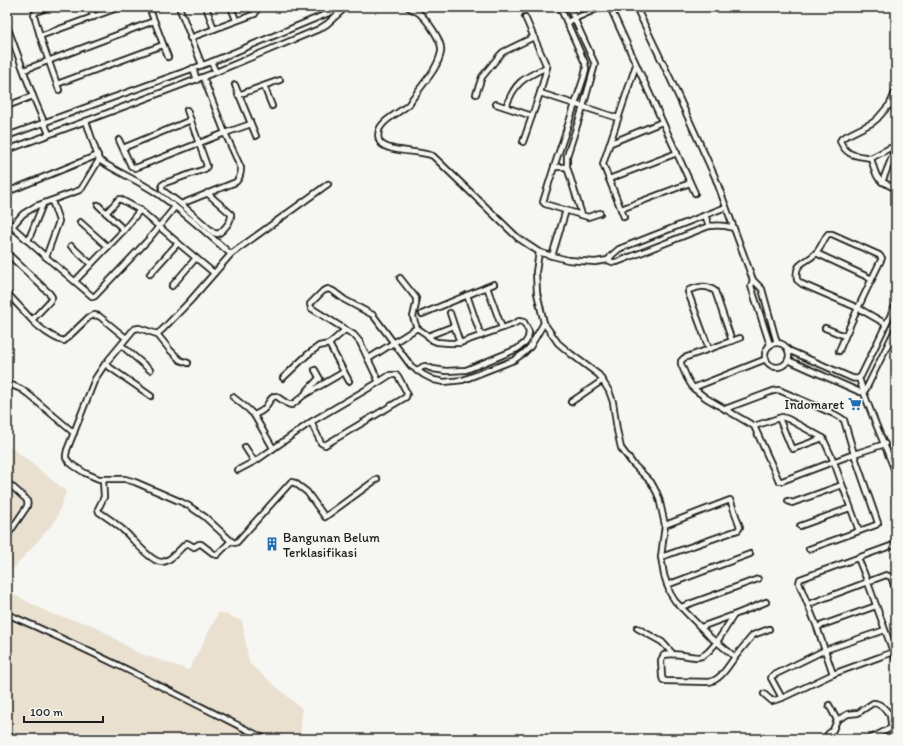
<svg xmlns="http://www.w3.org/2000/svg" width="903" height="746" viewBox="0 0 903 746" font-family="Itim,sans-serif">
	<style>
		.built { fill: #e9e0d0 }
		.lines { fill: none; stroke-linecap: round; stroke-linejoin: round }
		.street-casing { stroke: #1c1c1c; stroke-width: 8 }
		.street { stroke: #f6f6f2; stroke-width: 4.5 }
		.labels { text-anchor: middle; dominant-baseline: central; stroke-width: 3; stroke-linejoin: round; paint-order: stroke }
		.poi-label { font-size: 13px; fill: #1c1c1c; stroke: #f6f6f2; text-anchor: end }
	</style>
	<rect width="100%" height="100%" fill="#f6f6f2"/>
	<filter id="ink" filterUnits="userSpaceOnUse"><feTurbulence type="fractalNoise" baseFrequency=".025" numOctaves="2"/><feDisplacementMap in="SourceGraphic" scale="8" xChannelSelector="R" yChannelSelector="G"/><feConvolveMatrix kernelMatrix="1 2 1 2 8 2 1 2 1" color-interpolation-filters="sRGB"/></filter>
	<g filter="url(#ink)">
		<g class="built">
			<polygon points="7,444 66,491 56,520 7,576"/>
			<polygon points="7,591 51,614 93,625 138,653 189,670 219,612 242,621 249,663 302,709 300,739 7,739"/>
		</g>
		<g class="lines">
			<g class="street-casing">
				<g id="street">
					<polyline points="49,7 36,12 34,15 40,36 59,90"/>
					<polyline points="89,7 94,17"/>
					<polyline points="149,7 168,57"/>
					<polyline points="179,7 202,65"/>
					<polyline points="206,7 214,29"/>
					<polyline points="231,7 236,20"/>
					<path d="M 408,7 C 412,9 415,11 419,13 C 427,20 443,41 441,52 C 438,68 425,81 416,94 C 413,97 411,101 409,104 C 401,112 389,116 382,125 C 378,129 377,138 380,142 C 387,153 421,150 433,156 L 518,238 L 539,252 L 545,254 L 568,260 L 595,262 L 608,260 L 612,262 L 617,262 L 709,226 C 718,225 725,225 733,228"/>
					<polyline points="560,7 585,63 586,69 584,77 554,167 543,202 545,204 588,217 600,213"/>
					<polyline points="569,7 595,64 594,68 583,107 567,156 567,167 582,215"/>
					<polyline points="610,7 695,193"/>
					<polyline points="636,7 671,80 715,177 753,280"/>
					<polyline points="567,22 601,7"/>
					<polyline points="7,26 33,96 49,134"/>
					<polyline points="40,36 120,7"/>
					<polyline points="190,38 255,14 256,11 255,7"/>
					<polyline points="211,62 216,72"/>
					<polyline points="193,68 197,80"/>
					<polyline points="24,70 154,21"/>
					<polyline points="57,84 163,45"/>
					<polyline points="235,85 256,136"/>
					<polyline points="264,86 272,106"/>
					<polyline points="896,90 890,104 896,110"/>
					<polyline points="540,93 618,118"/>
					<polyline points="476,94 482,77 500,55 503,52 534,37"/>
					<polyline points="238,95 280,80"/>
					<polyline points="496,104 532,116"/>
					<path d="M 890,104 L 877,119 L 872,123 L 842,138 L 840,141 C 847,157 856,155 871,158 C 877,180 876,179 896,189"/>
					<polyline points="7,106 33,96"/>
					<path d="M 506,107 C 515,81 524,78 547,67"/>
					<path d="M 187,110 L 207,166 L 205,169 L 165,183 L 162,185 L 162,190 L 181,204 L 214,233 L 218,234 C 224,230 232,221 231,214 L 207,193"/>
					<polyline points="7,136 211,62 343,7"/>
					<polyline points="119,140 131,166 135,168 225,133 251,124"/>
					<polyline points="523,142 540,93 547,67 525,17"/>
					<polyline points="611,143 662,122"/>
					<polyline points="123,148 191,120"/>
					<polyline points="7,150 86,121 216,72 319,29 327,24 346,7"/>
					<polyline points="871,158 890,148 891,148 893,149 894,152 882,182"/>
					<path d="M 99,160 C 117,172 137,180 155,192 C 182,210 206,233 231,254 L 190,301 L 162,330 L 157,334 L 139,328 L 134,329 L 105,364 L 95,379 L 67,450 L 66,455 L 66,458 L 69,462 L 74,466 L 85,473 L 99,479 L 125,479 L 135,482 L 179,501 L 189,506 L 205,517 L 231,541 L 235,543 L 237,542 L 291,482 L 295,483 L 307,492 L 325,517 L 377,479"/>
					<polyline points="554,167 567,167"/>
					<polyline points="609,179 677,153"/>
					<polyline points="7,192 98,155"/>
					<path d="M 181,204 L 236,182 C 240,178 241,174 241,168 L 225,133 L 203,77"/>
					<polyline points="98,205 124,230"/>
					<polyline points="621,209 690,183"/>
					<polyline points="106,213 118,200 120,199 140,210 178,243 214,273"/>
					<polyline points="705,215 709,226"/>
					<polyline points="624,217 603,164 636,65"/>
					<polyline points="7,222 46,257 93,297 95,296 148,240 175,207"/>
					<polyline points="80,222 108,247"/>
					<polyline points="7,232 23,214 36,206 80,190 82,188 99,160 86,121"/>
					<polyline points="28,241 43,204"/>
					<polyline points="71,246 91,264"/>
					<polyline points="539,252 536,272 537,293 544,323 558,343 571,354 599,375 609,391 613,402 617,430 621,448 633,464 651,482 657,493 659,498 665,525 661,557 664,575 670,593 675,601 711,638 717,642 735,657 753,635 769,629"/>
					<polyline points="7,253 50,294 52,297 50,301 32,320 7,293"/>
					<polyline points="816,253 872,279"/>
					<polyline points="231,254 328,184"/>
					<polyline points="552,256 566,210"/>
					<polyline points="46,257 59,221 52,201"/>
					<polyline points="608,260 612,255 619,249 726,207"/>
					<polyline points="150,274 178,243"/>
					<polyline points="400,278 416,298 416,304 413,317 417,328"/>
					<polyline points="75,281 124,230 140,210"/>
					<polyline points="172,286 196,258"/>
					<polyline points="487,287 502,328"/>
					<polyline points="467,295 481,336"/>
					<polyline points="450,313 460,343"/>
					<polyline points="422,314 494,284"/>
					<path d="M 32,320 C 38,327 54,339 64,341 L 89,317 L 94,315 L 99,316 L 126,338"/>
					<polyline points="825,328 845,336"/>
					<polyline points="345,330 329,344 349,381"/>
					<polyline points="157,334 170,350 180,360 188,363"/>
					<polyline points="428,336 454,326"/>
					<polyline points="740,338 684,358 681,361 681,364 687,378 693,388 706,398 754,426 779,481 782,481 854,454 885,444"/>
					<circle cx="777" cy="355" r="12"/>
					<polyline points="121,345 150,370"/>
					<polyline points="770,345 751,286 753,280 762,289 777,343"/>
					<path d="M 709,349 L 688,292 L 689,290 C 698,287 706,284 715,291 L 732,341"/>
					<path d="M 788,350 L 852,378 C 856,379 858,379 861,376 L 896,304"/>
					<path d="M 839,351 C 852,319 867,289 882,258 L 879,255 L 832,234 L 828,234 C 823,240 821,248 816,253 C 806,264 794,261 797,280 L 802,284 L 858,308 L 886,324"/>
					<polyline points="368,359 417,328 426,334 432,340 437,342 449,343 460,343 511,325 519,321 524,322 529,332 528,338 525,343 517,349 466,370 446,371 433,369 425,366 422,367 417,371"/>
					<polyline points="788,360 860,392 863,392 866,389 896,328"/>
					<polyline points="105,364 151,396"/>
					<polyline points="315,370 320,379"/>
					<polyline points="283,378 307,355 319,346 329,344"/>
					<path d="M 859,378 C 869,411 884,442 896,474"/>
					<polyline points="379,382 390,375 396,375 398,376 407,393 406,397 325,445 321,443 311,422 379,382 360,342 354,335 311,308 310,304 323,291 328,289 333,291 345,300 373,315 411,366 424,375 434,380 444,382 463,380 514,360 524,353 530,347 544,323"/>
					<polyline points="7,383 21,389 28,394 74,433"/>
					<polyline points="693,388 766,359"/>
					<polyline points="306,392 319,378"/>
					<polyline points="896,393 896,398"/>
					<polyline points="233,397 248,409 254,415 273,448"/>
					<polyline points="571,402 603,380"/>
					<polyline points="725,409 773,391 779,390 834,414 841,418 844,420 854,454 878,523 876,525 809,549"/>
					<path d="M 254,415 C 258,413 263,411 265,408 C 269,403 270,397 276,396 L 288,404 L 292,405 L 304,395 L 344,372"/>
					<polyline points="779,418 791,447 793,449 823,438"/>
					<polyline points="754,426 779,418 782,417 788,419 823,438 834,462 859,531"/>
					<polyline points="245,447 254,461"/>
					<polyline points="889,455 896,453"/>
					<polyline points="238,470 257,460 311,422"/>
					<path d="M 103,480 L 104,497 L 98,509 L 99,512 C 107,517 115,523 122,529 C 131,536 151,563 162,562 C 172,561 179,549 187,543 L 194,547 L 199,544 L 201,544 L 214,554 L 217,555 L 231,541"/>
					<path d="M 7,482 L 26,499 C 28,502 28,505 26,508 L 7,536"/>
					<polyline points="788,501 792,503 842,485"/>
					<polyline points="800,526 850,508"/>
					<polyline points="661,557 738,530 740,527 731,502 730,500 665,525"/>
					<polyline points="858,558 868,583 896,660"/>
					<polyline points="667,585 750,554"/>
					<polyline points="809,604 886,575 891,577 896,590"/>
					<polyline points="681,607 758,579"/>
					<path d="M 7,614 C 95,652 180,696 265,739"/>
					<path d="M 734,615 C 727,625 711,657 698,657 C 687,657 676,652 664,655 L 661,660 L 662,677 L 663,680 L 666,681 L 709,682 C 721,680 728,666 735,657"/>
					<polyline points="701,627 734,615 766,602"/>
					<polyline points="817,627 876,606"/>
					<polyline points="637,628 662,642 673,654"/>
					<polyline points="833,674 817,627 799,583 800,579 896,544"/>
					<polyline points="764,694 772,701 782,698 833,674 896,651"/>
					<polyline points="782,698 771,678 772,676 825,650 885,630"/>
					<polyline points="829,705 837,720"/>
					<path d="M 828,734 L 833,730 L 837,720 L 848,714 L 858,713 L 873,703 C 881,703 886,710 890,715 L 896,714"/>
					<path d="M 869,739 L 891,728 C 892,725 890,719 890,715"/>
				</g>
			</g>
			<use href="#street" class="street"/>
		</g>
	</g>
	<defs>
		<g id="supermarket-bare" transform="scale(1.08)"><path d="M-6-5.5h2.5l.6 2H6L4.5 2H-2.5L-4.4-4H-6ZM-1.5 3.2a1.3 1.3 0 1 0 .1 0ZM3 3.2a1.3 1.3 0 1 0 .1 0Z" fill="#1f6fb2" stroke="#f6f6f2" stroke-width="2.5" paint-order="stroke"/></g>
		<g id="building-bare" transform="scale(1.08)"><path d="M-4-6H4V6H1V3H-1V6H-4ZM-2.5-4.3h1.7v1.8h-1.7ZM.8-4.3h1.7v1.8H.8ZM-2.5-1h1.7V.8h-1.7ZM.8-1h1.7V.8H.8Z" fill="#1f6fb2" stroke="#f6f6f2" stroke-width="2.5" paint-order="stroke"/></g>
	</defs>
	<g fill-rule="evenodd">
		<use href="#supermarket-bare" x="855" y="404"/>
		<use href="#building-bare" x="272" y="544"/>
	</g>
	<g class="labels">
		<g class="poi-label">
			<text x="844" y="404">Indomaret</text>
			<text x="283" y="537" text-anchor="start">Bangunan Belum<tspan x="283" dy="15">Terklasifikasi</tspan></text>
		</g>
	</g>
	<rect width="903" height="746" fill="none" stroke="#f6f6f2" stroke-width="24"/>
	<rect x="12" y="12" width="879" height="722" fill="none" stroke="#1c1c1c" stroke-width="1.5" filter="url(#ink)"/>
	<path d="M24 716v6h79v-6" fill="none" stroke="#1c1c1c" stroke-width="2"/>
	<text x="30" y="716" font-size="12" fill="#1c1c1c" stroke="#f6f6f2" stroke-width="3" paint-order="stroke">100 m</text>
</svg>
